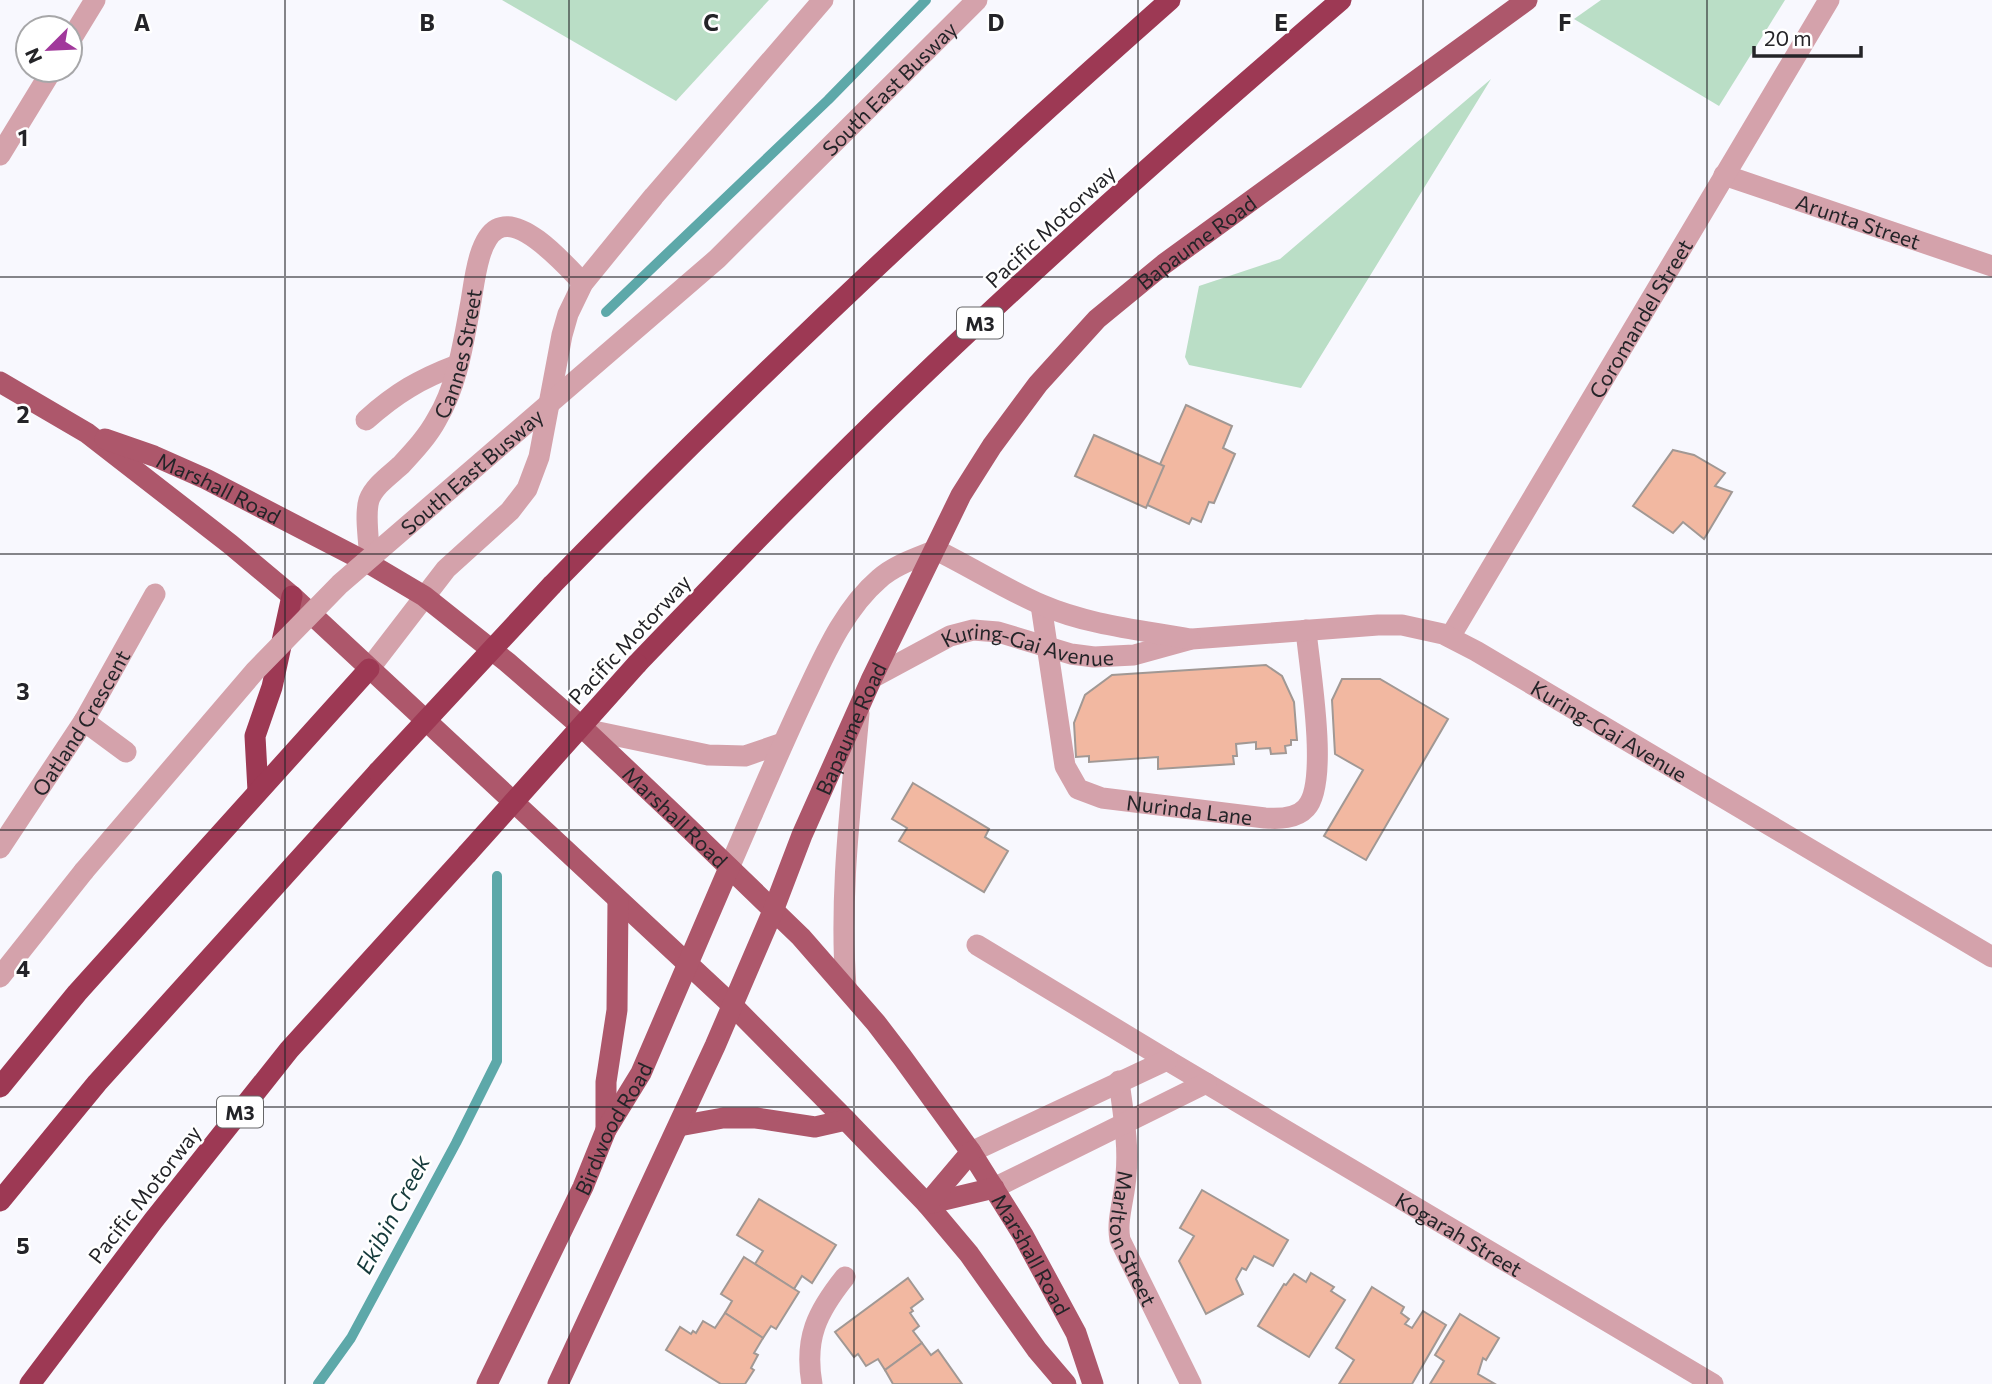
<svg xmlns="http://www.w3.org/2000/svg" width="1992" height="1384" viewBox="0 0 1992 1384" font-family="Commissioner,sans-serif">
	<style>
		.green { fill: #badec6 }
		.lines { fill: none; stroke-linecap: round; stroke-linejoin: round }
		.stream { stroke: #5da8a9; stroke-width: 10 }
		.building { fill: #f2b8a1; stroke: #a19894; stroke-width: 2 }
		.minor { stroke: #d4a2ab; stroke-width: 21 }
		.major { stroke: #ad576b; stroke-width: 21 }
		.highway { stroke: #9d3954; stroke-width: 21 }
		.minor-bridge { stroke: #d4a2ab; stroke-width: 21 }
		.highway-bridge { stroke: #9d3954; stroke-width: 21 }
		.grid { fill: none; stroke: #242428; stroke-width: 2; stroke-opacity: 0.55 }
		.labels { text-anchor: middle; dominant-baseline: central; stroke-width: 5; stroke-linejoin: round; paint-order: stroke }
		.shield { fill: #fff; stroke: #666668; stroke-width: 2 }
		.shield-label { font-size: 19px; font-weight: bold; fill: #242428 }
		.street-label { font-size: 21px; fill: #242428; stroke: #fff }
		.water-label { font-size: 23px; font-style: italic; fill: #153a3b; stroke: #fff }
		.grid-label { font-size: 23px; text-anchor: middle; font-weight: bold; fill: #242428; stroke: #fff; stroke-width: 5; stroke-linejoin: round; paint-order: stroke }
	</style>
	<rect width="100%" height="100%" fill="#f8f8fe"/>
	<g class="green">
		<polygon points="502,0 769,0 676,101"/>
		<polygon points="1601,0 1785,0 1719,106 1574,19"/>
		<polygon points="1491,79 1301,388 1189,365 1185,357 1199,286 1280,259"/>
	</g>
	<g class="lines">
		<g class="stream">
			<polyline points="606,312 828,100 926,0"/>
			<polyline points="318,1384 351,1338 456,1143 497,1061 497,876"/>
		</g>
	</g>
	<g class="building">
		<polygon points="1186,405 1232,426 1223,448 1235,454 1214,503 1209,502 1201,522 1192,518 1189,524 1143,503"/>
		<polygon points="1094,435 1164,466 1146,508 1075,476"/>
		<polygon points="1673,450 1694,455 1725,473 1715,486 1732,492 1704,539 1683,522 1673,533 1633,506"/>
		<polygon points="1266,665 1282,676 1294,702 1297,740 1291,740 1291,745 1285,746 1286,753 1271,754 1270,748 1256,749 1256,742 1236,744 1237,756 1233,756 1234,764 1158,769 1158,757 1089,762 1089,756 1076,757 1074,723 1085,695 1112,675"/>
		<polygon points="1342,679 1380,679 1448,719 1366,860 1324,836 1363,770 1335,754 1332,700"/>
		<polygon points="913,783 989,829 985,837 1008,851 984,892 899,841 907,828 892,819"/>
		<polygon points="1202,1190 1288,1240 1273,1266 1254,1256 1246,1270 1242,1268 1236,1279 1243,1294 1206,1314 1179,1261 1194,1236 1180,1228"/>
		<polygon points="759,1199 836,1245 812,1283 802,1276 794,1289 755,1264 763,1251 737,1235"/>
		<polygon points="744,1257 799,1292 776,1329 771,1326 763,1338 725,1313 732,1301 721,1294"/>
		<polygon points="1311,1273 1334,1287 1331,1291 1345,1300 1309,1357 1258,1326 1284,1284 1286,1285 1294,1274 1306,1282"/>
		<polygon points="908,1278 923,1299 911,1308 913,1311 910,1313 919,1326 913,1331 922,1343 885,1370 878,1359 866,1366 858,1354 854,1357 835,1332"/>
		<polygon points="1372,1287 1404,1307 1401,1313 1409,1319 1405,1324 1412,1328 1423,1311 1446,1325 1412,1384 1339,1384 1354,1360 1336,1348"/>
		<polygon points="725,1313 763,1338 754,1353 758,1355 751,1368 754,1370 745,1384 721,1384 666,1350 680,1327 691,1334 693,1331 696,1333 703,1321 715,1328"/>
		<polygon points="1460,1314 1499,1338 1486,1360 1483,1358 1478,1374 1495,1384 1430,1384 1444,1361 1435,1355"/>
		<polygon points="922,1343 931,1355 938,1350 962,1384 893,1384 885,1370"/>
	</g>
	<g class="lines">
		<g class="minor">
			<polyline points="70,41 95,0"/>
			<polyline points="0,155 52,70"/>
			<path id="s1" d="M 1724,175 L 1992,266"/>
			<path d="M 366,420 C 396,393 420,379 457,365"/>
			<path id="s2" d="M 370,564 C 370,547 364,516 369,500 C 374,486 390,475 401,465 C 414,451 428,436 437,419 C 457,386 463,345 470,307 C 474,287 477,240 497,229 C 523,215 567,267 583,283"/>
			<path id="s3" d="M 1041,605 L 1065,766 L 1078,789 L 1102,798 L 1265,818 C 1279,819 1296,819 1306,808 C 1330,783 1309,666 1306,630"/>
			<path id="s4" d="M 1450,637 L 1829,0"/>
			<polyline points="369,669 446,569 510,511 527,489 539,457 562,335 568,314 583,283 654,196 823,0"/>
			<path id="s5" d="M 872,678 L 950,636 L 973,630 L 998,632 L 1071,654 L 1094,657 L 1134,655 L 1192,639 L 1378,625 L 1402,625 L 1443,634 L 1476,651 L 1992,957"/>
			<polyline points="84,721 126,752"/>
			<polyline points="584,729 708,755 745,756 783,743"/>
			<path id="s6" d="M 0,848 L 84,721 L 155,594"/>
			<path d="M 729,868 C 754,811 778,753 805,696 C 824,656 844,609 879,579 C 894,565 917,558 936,550 C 971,567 1005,589 1042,605 C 1088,625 1141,630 1190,639"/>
			<path id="s7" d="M 977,945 L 1167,1060 L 1713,1384"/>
			<polyline points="0,977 84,871"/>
			<path d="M 846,987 C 839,895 851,804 859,713"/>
			<path id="s8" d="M 1119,1081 C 1123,1113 1129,1143 1126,1175 C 1125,1197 1116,1219 1120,1240 L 1191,1384"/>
			<polyline points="971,1152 1167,1060"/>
			<polyline points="994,1188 1206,1083"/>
			<path d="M 812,1384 C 804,1338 817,1312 845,1277"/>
		</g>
		<g class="major">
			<polyline points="0,382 87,433 230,544 292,596 732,1005 846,1120 927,1204 969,1254 1037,1350 1066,1384"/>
			<path id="s9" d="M 105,439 L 154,456 L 206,479 L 370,564 L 424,596 L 507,662 L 584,729 L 679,819 L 801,937 L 876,1023 L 902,1057 L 971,1152 L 1023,1235 L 1076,1333 L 1093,1384"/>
			<polyline points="679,1126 723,1118 756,1118 815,1127 846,1120"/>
			<polyline points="606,1130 606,1082 617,1010 618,900"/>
			<polyline points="927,1204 994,1188"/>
			<polyline points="927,1204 971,1152"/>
			<path id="s10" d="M 487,1384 L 583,1187 L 606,1130 L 641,1073 L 729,868"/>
			<path id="s11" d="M 558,1384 L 715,1046 L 773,911 L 802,835 L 872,678 L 961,495 L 992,446 L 1038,384 L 1097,319 L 1164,264 L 1527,0"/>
		</g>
		<g class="highway">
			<path d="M 552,585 C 750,382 957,188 1170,0"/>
			<path d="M 637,664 C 691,608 744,552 799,497 C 971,323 1155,160 1341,0"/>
			<polyline points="258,791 255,736 272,687 292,596"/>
			<polyline points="0,1087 77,993 369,669"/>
			<polyline points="0,1201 97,1083 378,772"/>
			<polyline points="30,1384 153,1221 289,1050 467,854"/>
		</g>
		<path class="minor-bridge" id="s12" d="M 84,871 L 255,671 L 340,584 L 717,259 L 977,0"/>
		<g class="highway-bridge">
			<polyline points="378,772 552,585"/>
			<polyline points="467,854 637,664"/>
		</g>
	</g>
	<path class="grid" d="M 285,0 L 285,1384M 569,0 L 569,1384M 854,0 L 854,1384M 1138,0 L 1138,1384M 1423,0 L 1423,1384M 1707,0 L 1707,1384M 0,277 L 1992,277M 0,554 L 1992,554M 0,830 L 1992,830M 0,1107 L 1992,1107"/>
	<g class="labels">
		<g class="shield">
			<rect x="957" y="307.5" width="46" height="31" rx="5"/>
			<rect x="217" y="1096.5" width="46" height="31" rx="5"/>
		</g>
		<g class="shield-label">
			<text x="980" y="323">M3</text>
			<text x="240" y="1112">M3</text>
		</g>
		<g class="street-label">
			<text stroke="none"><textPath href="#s12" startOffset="1125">South East Busway</textPath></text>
			<text stroke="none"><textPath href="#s1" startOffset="142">Arunta Street</textPath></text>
			<text transform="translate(1050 226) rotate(-43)">Pacific Motorway</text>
			<text stroke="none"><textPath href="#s11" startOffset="1325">Bapaume Road</textPath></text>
			<text stroke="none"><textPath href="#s4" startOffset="371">Coromandel Street</textPath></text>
			<text stroke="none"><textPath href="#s2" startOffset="240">Cannes Street</textPath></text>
			<text stroke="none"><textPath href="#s12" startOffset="558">South East Busway</textPath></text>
			<text stroke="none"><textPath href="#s9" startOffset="124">Marshall Road</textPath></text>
			<text transform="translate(629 639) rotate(-47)">Pacific Motorway</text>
			<text stroke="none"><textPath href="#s5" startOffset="168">Kuring-Gai Avenue</textPath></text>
			<text stroke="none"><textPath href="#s6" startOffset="149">Oatland Crescent</textPath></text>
			<text stroke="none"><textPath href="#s11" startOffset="718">Bapaume Road</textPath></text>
			<text stroke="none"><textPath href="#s5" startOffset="782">Kuring-Gai Avenue</textPath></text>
			<text stroke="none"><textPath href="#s3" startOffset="303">Nurinda Lane</textPath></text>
			<text stroke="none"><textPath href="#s9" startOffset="691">Marshall Road</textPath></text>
			<text stroke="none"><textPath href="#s10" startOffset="285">Birdwood Road</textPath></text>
			<text transform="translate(144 1194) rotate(-52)">Pacific Motorway</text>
			<text stroke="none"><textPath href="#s7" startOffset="562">Kogarah Street</textPath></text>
			<text stroke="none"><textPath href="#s8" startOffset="161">Marlton Street</textPath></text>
			<text stroke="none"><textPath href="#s9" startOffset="1258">Marshall Road</textPath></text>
		</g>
		<g class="water-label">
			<text transform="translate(392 1214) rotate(-62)">Ekibin Creek</text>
		</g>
	</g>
	<g class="grid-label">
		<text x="142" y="31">A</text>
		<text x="427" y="31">B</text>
		<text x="711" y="31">C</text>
		<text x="996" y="31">D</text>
		<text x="1281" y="31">E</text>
		<text x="1565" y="31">F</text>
		<text x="23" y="146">1</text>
		<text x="23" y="423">2</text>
		<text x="23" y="700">3</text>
		<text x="23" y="977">4</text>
		<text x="23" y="1254">5</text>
	</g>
	<g transform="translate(49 49) rotate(246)"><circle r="33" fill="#ffffff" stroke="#a7a7a9" stroke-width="2"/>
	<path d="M0-5L12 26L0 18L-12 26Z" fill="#a1389b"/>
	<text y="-10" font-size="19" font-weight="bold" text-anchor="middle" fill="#242428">N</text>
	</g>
	<path d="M1754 46v10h107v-10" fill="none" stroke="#242428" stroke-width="3.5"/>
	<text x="1764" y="46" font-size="21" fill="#242428" stroke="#ffffff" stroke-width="5" paint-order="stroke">20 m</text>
</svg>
